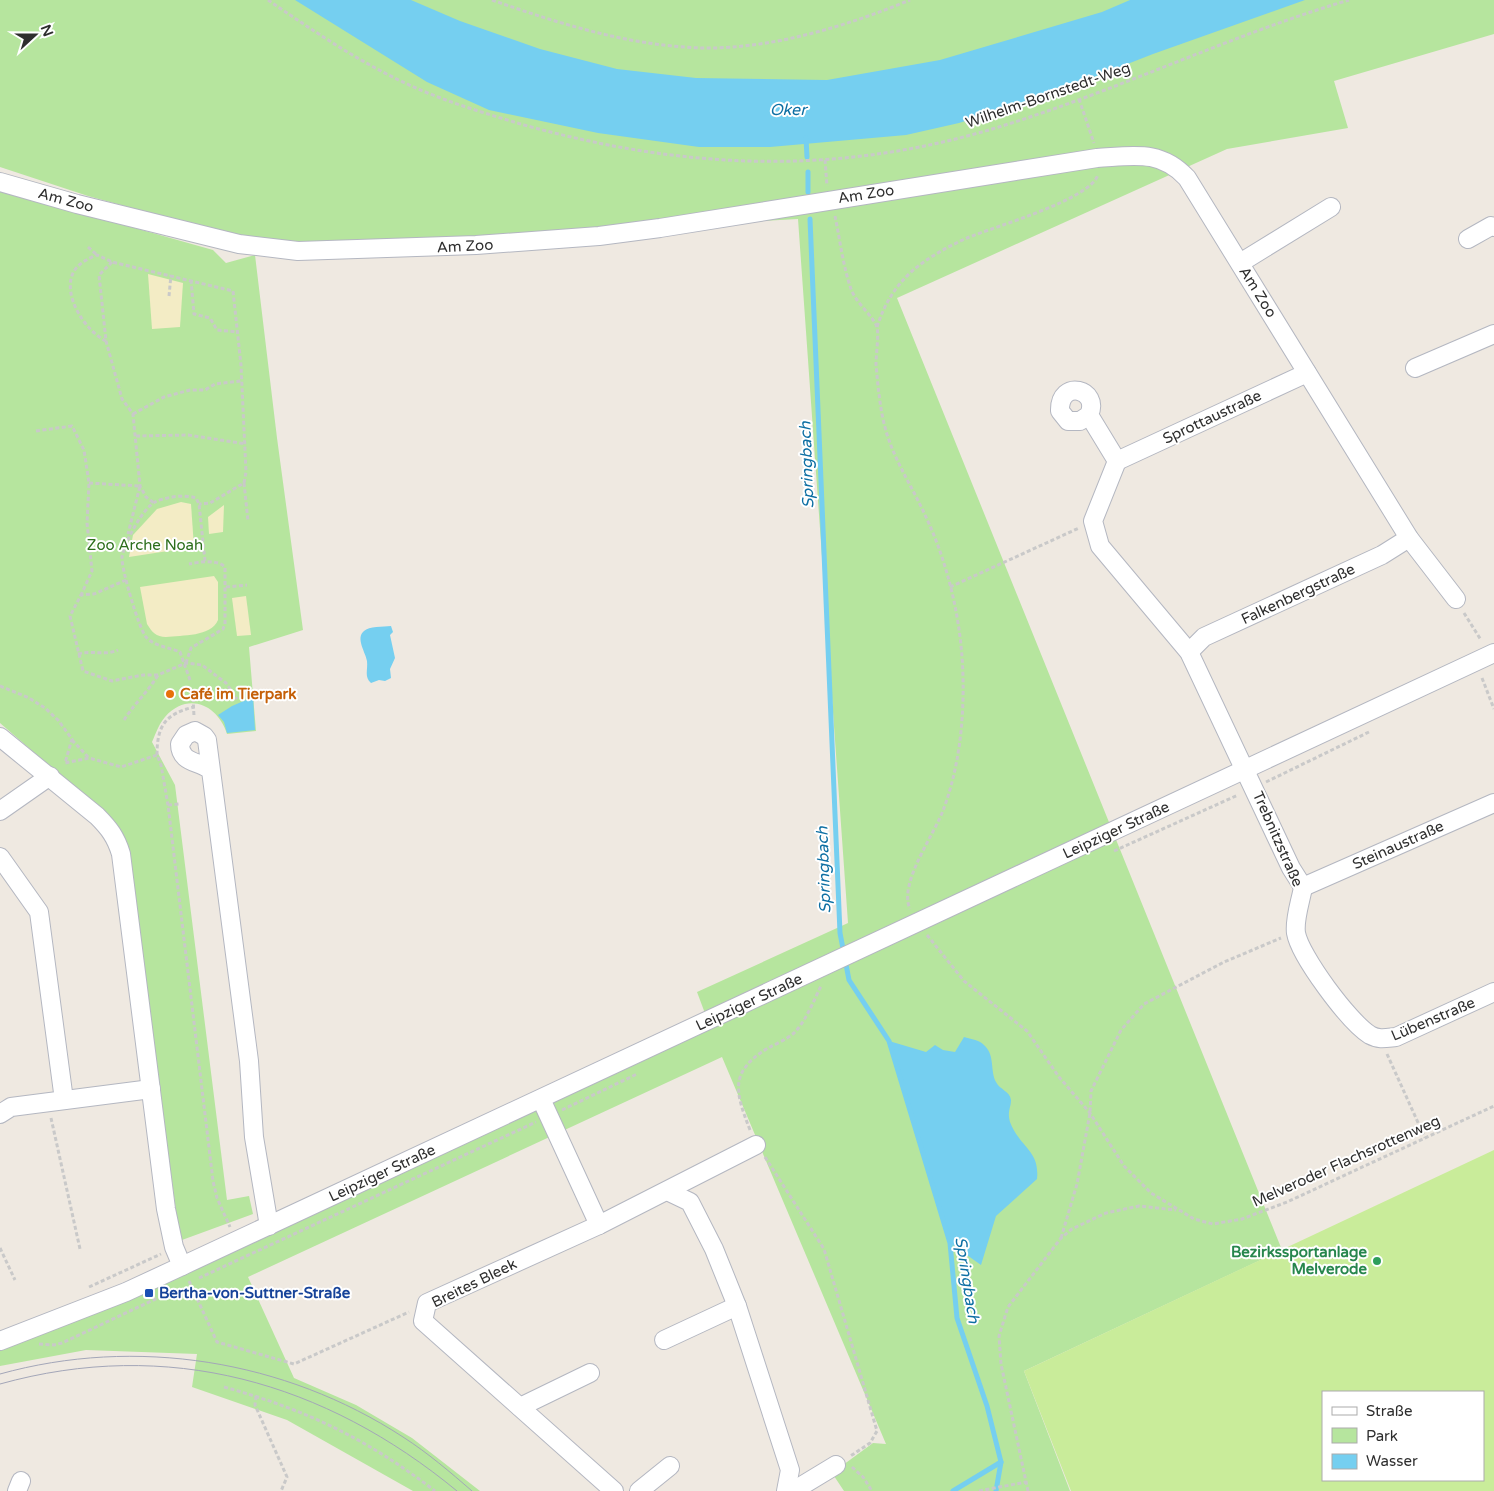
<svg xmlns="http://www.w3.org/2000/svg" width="1494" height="1491" viewBox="0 0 1494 1491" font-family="'Varela Round',sans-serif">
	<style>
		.green { fill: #b6e59e }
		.sand { fill: #f3ecc5 }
		.pitch { fill: #c9ec9a; fill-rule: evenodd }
		.water { fill: #75cff0 }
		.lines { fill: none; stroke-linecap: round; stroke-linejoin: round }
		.stream { stroke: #75cff0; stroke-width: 5 }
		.minor-casing { stroke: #b4b7c1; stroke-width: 20 }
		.path { stroke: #c9c9c9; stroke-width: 3; stroke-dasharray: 4 2.5; stroke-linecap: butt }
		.minor { stroke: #fff; stroke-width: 18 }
		.tram { stroke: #a3a6b8; stroke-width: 1 }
		.food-dot { fill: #e8710a; stroke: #fff; stroke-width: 2 }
		.leisure-dot { fill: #2e9e5b; stroke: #fff; stroke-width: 2 }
		.transit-dot { fill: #1a4fb4; stroke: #fff; stroke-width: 2 }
		.labels { text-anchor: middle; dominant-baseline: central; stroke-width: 4; stroke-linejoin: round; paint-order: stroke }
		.street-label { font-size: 15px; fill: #2e2e2e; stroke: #fff }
		.park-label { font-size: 15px; fill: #2c6e1b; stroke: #fff }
		.food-label { font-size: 15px; font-weight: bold; fill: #c56008; stroke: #fff; text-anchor: start }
		.leisure-label { font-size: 15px; font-weight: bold; fill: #27864d; stroke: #fff; text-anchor: end }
		.transit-label { font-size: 15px; font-weight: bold; fill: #164399; stroke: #fff; text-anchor: start }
		.water-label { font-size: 16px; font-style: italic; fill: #0d6fa3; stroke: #fff }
	</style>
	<rect width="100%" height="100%" fill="#efe9e1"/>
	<g class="green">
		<polygon points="0,0 1494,0 1494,34 1334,81 1348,128 1227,149 897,298 1282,1250 1024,1371 1070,1491 844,1491 832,1473 873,1443 886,1444 722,1057 248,1277 294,1378 356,1405 412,1438 480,1491 413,1491 287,1420 192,1387 197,1354 86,1350 0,1366 0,1341 709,1024 697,992 848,923 798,219 370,244 245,239 88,196 0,167"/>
		<path d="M 0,190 L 213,250 L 226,263 L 255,255 L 277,438 L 303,630 L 249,647 L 256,731 L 227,734 C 218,705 188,691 165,717 C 159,724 156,733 152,742 L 175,785 L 227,1200 L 249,1196 L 253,1214 L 182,1240 L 179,1233 L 127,849 L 113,821 L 0,723 Z"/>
	</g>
	<g class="sand">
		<polygon points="148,274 183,283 180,327 152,329"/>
		<polygon points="181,502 191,504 194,547 129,557 133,535 157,509"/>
		<polygon points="224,505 223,532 209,534 208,517"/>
		<path d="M 214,576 L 218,582 L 218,620 C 211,637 182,635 166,637 C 156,637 152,632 147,624 L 140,587 Z"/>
		<polygon points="246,596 251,635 237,636 232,598"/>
	</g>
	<path class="pitch" d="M 1494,1150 L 1494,1491 L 1071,1491 L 1024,1371 ZM 1323,1392 L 1483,1392 L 1483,1480 L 1323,1480 Z"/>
	<g class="water">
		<polygon points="295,0 411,0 460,21 540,49 617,69 696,78 827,80 940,60 1102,12 1130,0 1305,0 1153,54 1061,90 959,123 906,135 770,147 699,147 598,133 489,110 427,82"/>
		<path d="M 391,626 L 393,632 L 390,635 L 395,658 L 390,669 L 391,678 L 385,681 L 379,680 L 371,683 C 364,677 368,670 367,661 C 366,653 355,638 364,631 C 369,626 383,627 391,626 Z"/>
		<polygon points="253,697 255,730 227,733 224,722 218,715 232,706"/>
		<path d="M 964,1037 C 971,1039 980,1040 985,1046 C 995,1056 990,1071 996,1082 C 1000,1090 1010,1091 1011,1100 C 1011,1108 1007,1111 1010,1122 C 1020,1148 1040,1150 1037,1179 L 996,1216 L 981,1265 L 950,1243 L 889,1041 L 926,1052 L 935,1045 L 943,1050 L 955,1052 Z"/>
	</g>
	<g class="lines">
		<g class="stream">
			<polyline points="806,138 807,157"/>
			<polyline points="808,172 808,192"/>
			<polyline points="810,219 840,933 849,980 889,1041 950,1243 957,1318 987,1406 1001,1462 996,1491"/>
			<polyline points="953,1491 1001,1462"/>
		</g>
		<g class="minor-casing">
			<g id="minor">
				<path d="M 0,182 L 77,204 L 239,244 L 298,251 L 476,245 L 599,236 L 660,228 L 1097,158 C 1133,156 1160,149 1187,178 L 1409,538 L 1456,599"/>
				<polyline points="1468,239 1491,226 1494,227"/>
				<polyline points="1240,263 1331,207"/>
				<polyline points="1415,368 1494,334"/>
				<path d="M 1089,415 L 1080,421 L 1068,421 L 1060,411 C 1059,378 1101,389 1089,415 L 1117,461 L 1093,521 L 1100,546 L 1189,652 L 1291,868 L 1303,887 C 1301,900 1294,919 1296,933 C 1300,956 1349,1022 1370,1035 C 1379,1040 1386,1038 1396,1037 L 1494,992"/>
				<polyline points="1117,461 1307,373"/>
				<polyline points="1189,652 1204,637 1382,555 1409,538"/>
				<path d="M 0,737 L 97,816 C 109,828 116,837 121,854 L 166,1209 L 174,1247 L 182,1266"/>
				<path d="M 209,769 C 197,761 180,762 180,744 L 186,735 L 195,731 L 204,736 L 207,740 L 249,1061 L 254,1137 L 269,1226"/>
				<polyline points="0,811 50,776"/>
				<polyline points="0,857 39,912 64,1100"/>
				<polyline points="1303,887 1494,803"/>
				<polyline points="541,1099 599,1225"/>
				<polyline points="0,1114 11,1107 151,1089"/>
				<polyline points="667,1191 690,1202 714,1249 737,1306 790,1470 786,1491"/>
				<polyline points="664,1340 737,1306"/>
				<polyline points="0,1341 126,1292 182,1266 1494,653"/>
				<polyline points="520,1407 590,1373"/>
				<polyline points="17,1491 21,1481"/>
				<polyline points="614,1491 423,1321 427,1303 599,1225 756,1145"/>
				<polyline points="639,1491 670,1466"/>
				<polyline points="788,1491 798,1488 836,1465"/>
			</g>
		</g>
		<g class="path">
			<path d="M 268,0 C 312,30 356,60 405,83 C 443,101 484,113 524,125 C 679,168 826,176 982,132 C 1107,96 1224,37 1349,0"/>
			<path d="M 492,0 C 560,24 630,46 703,48 C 772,49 847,26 910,0"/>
			<polyline points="1079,99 1094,143"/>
			<polyline points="825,160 827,186"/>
			<path d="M 835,216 C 840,240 843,266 851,289 C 856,303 873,316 877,327 C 879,334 876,355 876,364 C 878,387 880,410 886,431 C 895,462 913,488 926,517 C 949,566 962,624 963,678 C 964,721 959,767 944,808 C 935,834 898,883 910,909"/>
			<polyline points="88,247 97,255"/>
			<polyline points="112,262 99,275 106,341 122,399 133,414 140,486 146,497 154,503"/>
			<polyline points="191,280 194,314 210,318 217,330 237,332"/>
			<polyline points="169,296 171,275"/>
			<path d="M 877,327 C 884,305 894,288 911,272 C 927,258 947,247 967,238 C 993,227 1093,199 1098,174"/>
			<path d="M 106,341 C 85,331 61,294 74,271 C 79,263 89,258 97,255 L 112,262 L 233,291 L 241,365 L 246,472 L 244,483 L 210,503 L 199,504"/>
			<polyline points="133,414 164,397 190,390 205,390 215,384 241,381"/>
			<polyline points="36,431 72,426 84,450 89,483 87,523 92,571 81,595"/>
			<polyline points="136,436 188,435 246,444"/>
			<polyline points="89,483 140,486 128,534"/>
			<polyline points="244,483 248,521"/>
			<polyline points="126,580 94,594 81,595 70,616 83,671 112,681 143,675 158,675 186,663 202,665 226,683 237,699"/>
			<polyline points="226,587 247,585"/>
			<polyline points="950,587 1079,528"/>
			<polyline points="1464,613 1481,640"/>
			<path d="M 78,654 C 92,650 105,656 118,650"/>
			<path d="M 186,663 L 191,648 L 223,629 L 225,624 L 225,567 C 217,559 199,562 189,564"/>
			<polyline points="1482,678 1494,709"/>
			<path d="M 190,680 L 180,652 C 169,647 155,647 146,637 C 139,629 121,568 122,557 C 124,543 143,508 155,502 C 166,497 185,494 196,498 L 199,504 L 205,561"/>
			<polyline points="0,686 29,698 45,708 58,720 72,739 65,763 89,758 121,767 157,755 161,765 168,805 213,1181 217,1198 230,1227"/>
			<polyline points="193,698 194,716"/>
			<path d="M 124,720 C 134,704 148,692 158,675"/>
			<polyline points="72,740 89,758"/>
			<path d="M 157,755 C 157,726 165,714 194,707"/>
			<polyline points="1266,782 1371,731"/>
			<polyline points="168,805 179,804"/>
			<polyline points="1114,851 1238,795"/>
			<polyline points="927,935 964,981 1027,1031 1059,1077 1090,1113 1124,1166 1151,1193 1194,1219 1213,1224 1242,1219 1287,1202 1494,1106"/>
			<polyline points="1387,1054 1425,1138"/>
			<polyline points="562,1110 637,1074"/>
			<polyline points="51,1118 80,1249"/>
			<path d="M 750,1130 C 735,1091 729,1072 768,1048 C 776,1044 787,1039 794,1033 C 806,1021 814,1000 821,986"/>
			<polyline points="765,1157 824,1249 877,1431 870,1443 849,1457"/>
			<polyline points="1061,1238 1077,1184 1090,1113 1091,1091 1121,1030 1144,1004 1224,962 1281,938"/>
			<polyline points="0,1248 15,1280"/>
			<polyline points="199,1278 536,1122"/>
			<polyline points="189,1281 217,1342 294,1364 409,1312"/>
			<polyline points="89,1287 161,1254"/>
			<polyline points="39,1344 54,1345 62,1343 164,1295"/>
			<path d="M 224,1387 C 307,1410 367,1439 435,1491"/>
			<polyline points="256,1396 255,1405 287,1477 281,1491"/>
			<polyline points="852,1467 863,1477 872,1491"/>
			<polyline points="979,1491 1026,1482"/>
			<polyline points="1028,1491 1001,1364 999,1336 1008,1307 1061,1238 1072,1229 1106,1213 1139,1206 1176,1210"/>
		</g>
		<use href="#minor" class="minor"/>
		<g class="tram">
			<path d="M 0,1374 C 136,1336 285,1360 403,1437 C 428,1453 450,1472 472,1491"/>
			<path d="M 0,1384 C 168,1337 325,1382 457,1491"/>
		</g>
	</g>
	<circle class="food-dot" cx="170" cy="694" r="5"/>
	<circle class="leisure-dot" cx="1377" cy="1261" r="5"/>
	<rect class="transit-dot" x="144" y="1288" width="10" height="10" rx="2.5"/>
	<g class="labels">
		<g class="street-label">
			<text transform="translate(1048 95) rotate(-19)">Wilhelm-Bornstedt-Weg</text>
			<text transform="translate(866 194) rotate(-9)">Am Zoo</text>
			<text transform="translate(66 200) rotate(15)">Am Zoo</text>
			<text transform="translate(465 246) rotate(-3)">Am Zoo</text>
			<text transform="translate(1258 292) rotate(58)">Am Zoo</text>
			<text transform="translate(1212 417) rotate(-25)">Sprottaustraße</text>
			<text transform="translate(1298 594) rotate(-25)">Falkenbergstraße</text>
			<text transform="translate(1116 830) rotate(-25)">Leipziger Straße</text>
			<text transform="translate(1278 839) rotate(66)">Trebnitzstraße</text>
			<text transform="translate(1398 845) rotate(-24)">Steinaustraße</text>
			<text transform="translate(749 1002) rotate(-25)">Leipziger Straße</text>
			<text transform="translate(1433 1019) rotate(-23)">Lübenstraße</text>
			<text transform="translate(1346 1161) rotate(-24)">Melveroder Flachsrottenweg</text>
			<text transform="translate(382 1173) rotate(-25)">Leipziger Straße</text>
			<text transform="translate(474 1283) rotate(-26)">Breites Bleek</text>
		</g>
		<g class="park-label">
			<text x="145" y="545">Zoo Arche Noah</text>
		</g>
		<g class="food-label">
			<text x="180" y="694">Café im Tierpark</text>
		</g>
		<g class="leisure-label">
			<text x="1367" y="1252">Bezirkssportanlage<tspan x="1367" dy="17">Melverode</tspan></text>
		</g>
		<g class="transit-label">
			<text x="159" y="1293">Bertha-von-Suttner-Straße</text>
		</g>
		<g class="water-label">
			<text x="788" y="110">Oker</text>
			<text transform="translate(807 465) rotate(-92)">Springbach</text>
			<text transform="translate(824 870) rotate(-92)">Springbach</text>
			<text transform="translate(967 1280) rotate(81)">Springbach</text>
		</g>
	</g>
	<rect x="1322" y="1391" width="162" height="90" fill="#ffffff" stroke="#ababab"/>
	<rect x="1332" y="1407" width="25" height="8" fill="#ffffff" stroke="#ababab"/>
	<text x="1366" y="1416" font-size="15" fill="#2e2e2e">Straße</text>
	<rect x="1332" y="1428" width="25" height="15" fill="#b6e59e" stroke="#ababab"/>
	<text x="1366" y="1441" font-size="15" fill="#2e2e2e">Park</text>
	<rect x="1332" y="1454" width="25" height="15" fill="#75cff0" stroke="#ababab"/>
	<text x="1366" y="1466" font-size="15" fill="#2e2e2e">Wasser</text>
	<g transform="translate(35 35) rotate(69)" stroke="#ffffff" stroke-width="4" paint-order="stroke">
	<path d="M0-4L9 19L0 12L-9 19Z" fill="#2e2e2e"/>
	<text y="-8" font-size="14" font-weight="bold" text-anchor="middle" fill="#2e2e2e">N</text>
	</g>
</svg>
